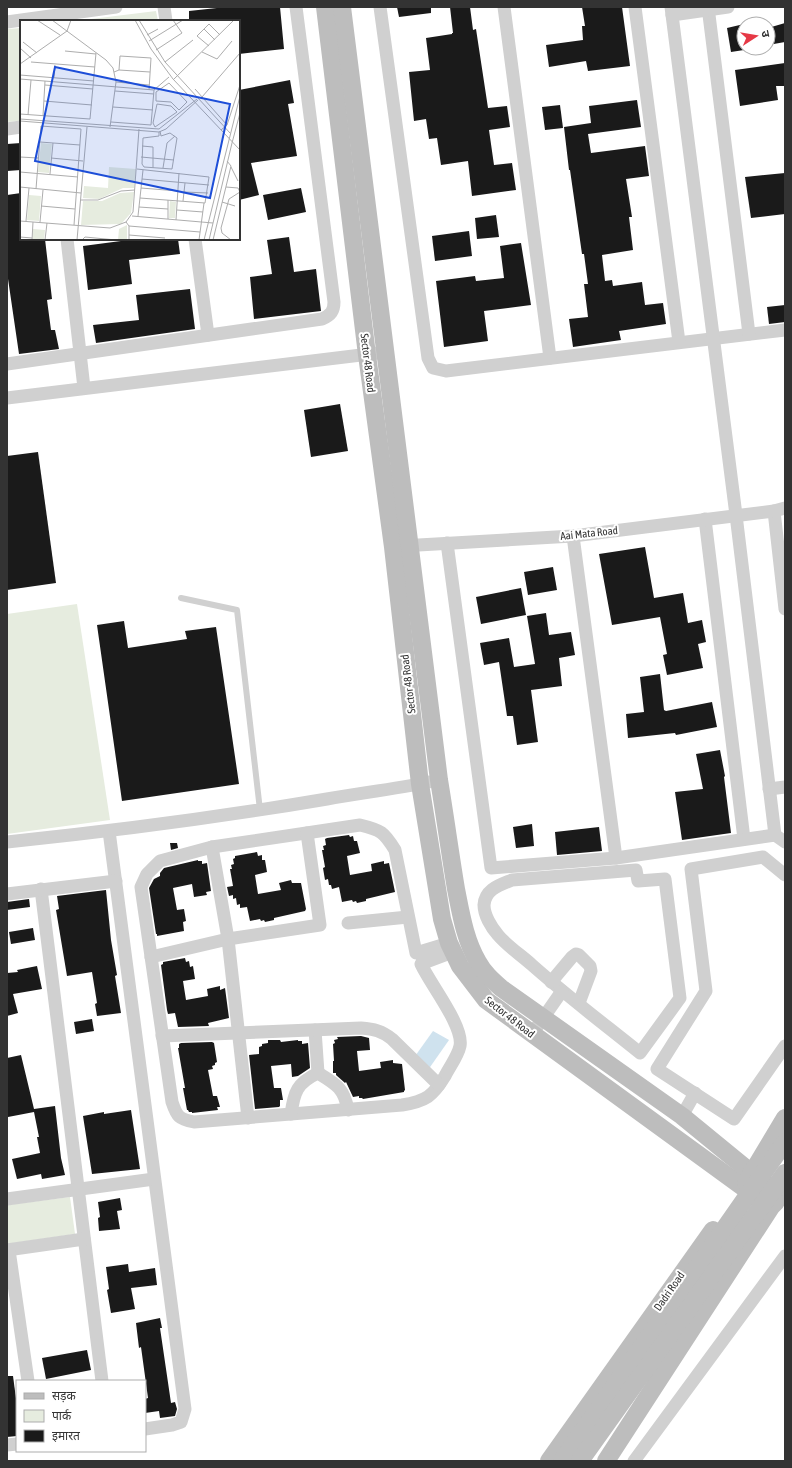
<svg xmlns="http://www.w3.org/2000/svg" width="792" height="1468" font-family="'Asap Condensed','Noto Sans Devanagari',sans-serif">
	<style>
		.green { fill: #e6ecdf }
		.water { fill: #cfe2ee }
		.building { fill: #1a1a1a }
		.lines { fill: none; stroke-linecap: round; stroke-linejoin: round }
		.lane { stroke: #d0d0d0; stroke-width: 6 }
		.street { stroke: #d0d0d0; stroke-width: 13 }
		.secondary { stroke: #bdbdbd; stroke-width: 18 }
		.secondary-bridge { stroke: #bdbdbd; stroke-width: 18 }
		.labels { text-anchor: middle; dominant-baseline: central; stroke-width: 4; stroke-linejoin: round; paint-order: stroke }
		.street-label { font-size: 11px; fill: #333; stroke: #fff }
		.inset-road { fill: none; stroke: #adadad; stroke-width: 1 }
		.view { fill: #1d4ed8; fill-opacity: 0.15; stroke: #1d4ed8; stroke-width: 2 }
		.inset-edge { fill: none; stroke: #333; stroke-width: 2 }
	</style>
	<rect width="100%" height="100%" fill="#fff"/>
	<!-- green -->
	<g class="green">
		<path d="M156,11L158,21H74H75Z"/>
		<path d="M21,28V121L7,122V29Z"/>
		<path d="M77,604L110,820L7,834V614Z"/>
		<path d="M70,1197L75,1234L7,1244V1205Z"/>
	</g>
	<!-- water -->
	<path class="water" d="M433,1031L449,1040L428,1070L413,1059Z"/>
	<!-- building -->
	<g class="building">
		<path d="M226,7H280L284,49L239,54V21H189V11Z"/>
		<path d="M397,7H431V13L399,17Z"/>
		<path d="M450,7H470L473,30L476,29L488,108L507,106L510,127L489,130L494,165L512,163L516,190L472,196L468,161L441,165L437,138L429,139L426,119L414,121L409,72L430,70L426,38L452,34V33H453Z"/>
		<path d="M582,7H622L630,66L588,71L586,61L549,67L546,45L583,40L582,26H585Z"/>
		<path d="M785,23V42L768,45V28Z"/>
		<path d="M744,24V50L731,52L727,28Z"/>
		<path d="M785,63V86H776L778,100L740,106L735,70Z"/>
		<path d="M290,80L294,103L288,104L297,156L251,163L259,195L239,200V90Z"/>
		<path d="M637,100L641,127L588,134L591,153L645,146L649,176L626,179L632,217H629L633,250L602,255L605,281L612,280L613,286L642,282L645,305L663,303L666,324L619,331L621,340L573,347L569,319L588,317L584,284H588L584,254H582L570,170H569L564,127L591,123L589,106Z"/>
		<path d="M560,105L563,128L545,130L542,107Z"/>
		<path d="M21,143V170L7,171V144Z"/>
		<path d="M785,173V214L751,218L745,177Z"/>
		<path d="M301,188L306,212L268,220L263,195Z"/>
		<path d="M21,193V239H45L52,299L47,300L51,330H55L59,349L19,354L7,272V195Z"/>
		<path d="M496,215L499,237L477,239L475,218Z"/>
		<path d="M469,231L472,256L435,261L432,236Z"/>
		<path d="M289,237L294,272L316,269L321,311L254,319L250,277L272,274L267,240Z"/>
		<path d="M136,239H178L180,254L129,260L132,284L88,290L83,246Z"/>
		<path d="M521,243L531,305L484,311L488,341L444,347L436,281L475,276L476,281L504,278L500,246Z"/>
		<path d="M190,289L195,329L96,343L93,325L139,320L136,295Z"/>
		<path d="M785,305V322L769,324L767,307Z"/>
		<path d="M340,404L348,451L311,457L304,410Z"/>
		<path d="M38,452L56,583L7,590V456Z"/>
		<path d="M645,547L654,598L683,593L688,623L702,620L706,642L698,644L703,668L667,675L663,655L667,654L660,617L612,625L599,554Z"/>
		<path d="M553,567L557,590L528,595L524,572Z"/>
		<path d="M521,588L526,615L481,624L476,597Z"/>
		<path d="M546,613L549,635L571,632L575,655L559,658L562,686L531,690L538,742L517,745L513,716H507L499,662L484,665L480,643L509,638L514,667L535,664L527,616Z"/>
		<path d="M124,621L128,648L187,639L185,631L216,627L239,784L122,801L97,625Z"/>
		<path d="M660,674L664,710L666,711L712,702L717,727L676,735L675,733L628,738L626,714L644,712L640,677Z"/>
		<path d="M720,750L725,776L724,777L731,833L682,840L675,792L703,789L696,754Z"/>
		<path d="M532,824L534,846L516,848L513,827Z"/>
		<path d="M599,827L602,851L557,855L555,832Z"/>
		<path d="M349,835L350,837L353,836L354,841H357L360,853L347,856L350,875L372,871L371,864L384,861V864L389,863L395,892L366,899V901L357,903L356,901L353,902L352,900L342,902L339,887L332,889L331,885H329L328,879L325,880L323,868L325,867L322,850H324L323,846L326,845L325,839L327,838Z"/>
		<path d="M170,843H177L178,848L171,850Z"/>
		<path d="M257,852L258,856L262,855V860H265L267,872L255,875L258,894L281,890L279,883L291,880L292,883H301L306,909L305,911L274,918V920L265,922L264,920L261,921L260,919L250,921L247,907L240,908V904L237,905L236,898L233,899V895L229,896L227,887L233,886L230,869H232L231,865L234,864L233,859L235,858V856Z"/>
		<path d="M198,860V861H202V864L207,863L211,891L206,892L207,895L194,897L192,884L173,888L177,910L184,909L186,921L183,922L184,931L157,936V934H156L149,888L154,879L160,876V873L164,868Z"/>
		<path d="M106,890L111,940L117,975L115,976L121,1013L97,1016L95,1004L97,1003L92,972L67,976L56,910L59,909L57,896Z"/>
		<path d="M29,899L30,907L7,910V902Z"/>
		<path d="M33,928L35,940L11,944L9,932Z"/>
		<path d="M185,958L186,962L189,961L190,967L193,966L195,979L183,981L186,1000L208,996L207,989L220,986V990L225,988L229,1018L208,1023L209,1026L178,1027L175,1013L168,1014L167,1010L161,965L163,964V962Z"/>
		<path d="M37,966L42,989L13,994L18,1013L7,1016V973L18,972L17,970Z"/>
		<path d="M92,1019L94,1031L76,1034L74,1022Z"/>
		<path d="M361,1036L369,1038L370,1050L357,1051L359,1071L381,1068L380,1062L393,1060V1063L402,1064L405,1090L404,1091V1092L363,1099L362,1098H359V1096L353,1097L346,1082L345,1083L336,1075V1073H333V1061H334L333,1044L335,1043L334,1040L338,1039L337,1037Z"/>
		<path d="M268,1040H280L281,1042L298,1040V1041H302V1044L308,1043L310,1068L298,1076L292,1077L291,1064L271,1066L274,1088H281L283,1100H280V1106L279,1107L255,1109L249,1055L259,1054V1047L262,1046V1044L268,1043Z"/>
		<path d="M212,1042L214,1043L217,1062L215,1063V1065L212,1066L213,1069L208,1070L213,1096H217L220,1107H217L218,1110L192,1113V1112H189L188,1110H187L183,1088H185L178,1048H179V1044L181,1043Z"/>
		<path d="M21,1055L34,1109L55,1106L61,1158L65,1175L42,1179L41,1174L17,1179L12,1159L40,1153L37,1137H39L34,1112L8,1117L7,1110V1058Z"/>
		<path d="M131,1110L140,1169L92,1174L83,1116L104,1112V1114Z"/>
		<path d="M120,1198L122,1210L117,1211L120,1229L99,1231L98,1218L100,1217L98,1202Z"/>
		<path d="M128,1264L129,1272L155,1268L157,1285L131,1288L135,1309L111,1313L107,1290L109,1289L106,1267Z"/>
		<path d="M160,1318L162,1328H160L171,1403L175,1402L177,1409L175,1416L160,1418L159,1411L145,1413V1399L148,1398L141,1347L139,1348L136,1323Z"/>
		<path d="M87,1350L91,1370L46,1379L42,1358Z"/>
		<path d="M7,1376H13L17,1406V1436L7,1437Z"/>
	</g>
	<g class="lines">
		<!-- lane -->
		<path class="lane" d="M181,598L237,610L260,810"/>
		<!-- street -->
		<g class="street">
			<path d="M164,7L166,21"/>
			<path d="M380,7L428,358L433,368L446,371L785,330"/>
			<path d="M504,7L550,358"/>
			<path d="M635,7L679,342"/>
			<path d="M671,7L736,515L775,835L785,842"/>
			<path d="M708,7L749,334"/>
			<path d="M672,15L728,7"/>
			<path d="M7,22L116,7"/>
			<path d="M7,129L21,127"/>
			<path d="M67,239L84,388"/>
			<path d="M195,239L208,335"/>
			<path d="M7,364L322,319C331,315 334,311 334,302L296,7"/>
			<path d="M7,398L386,352"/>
			<path d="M774,511L785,609"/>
			<path d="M705,519L744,839"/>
			<path d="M573,536L616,858"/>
			<path d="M447,543L491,868L616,858L775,835"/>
			<path d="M401,546L573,536L774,511L785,508"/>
			<path d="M769,789L785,787"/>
			<path d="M109,831L185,1409L181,1422L172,1425L145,1429"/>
			<path d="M7,842C114,831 221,817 327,799C361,793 395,789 429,782"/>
			<path d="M212,847L228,939L248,1118"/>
			<path d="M636,870L638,881L665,879L680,998L640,1053C604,1024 567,996 532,965C521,955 507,946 498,935C491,927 484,915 484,905C485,889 500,885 512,880Z"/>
			<path d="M785,875L763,857L691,869L706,991L657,1069L734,1119L785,1046"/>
			<path d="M41,889L102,1381"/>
			<path d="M7,894L116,881"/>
			<path d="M348,923L408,917"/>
			<path d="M449,943L416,953L395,850C384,832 381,830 360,825L212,847L160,861L147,874L141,887L172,1102C177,1117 179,1119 194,1122L402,1105C426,1101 433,1096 445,1076C450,1066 458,1056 460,1046C464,1026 430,984 421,964L453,952"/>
			<path d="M151,957L228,939L320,925L307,833"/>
			<path d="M551,982L572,957L576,954L579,955L590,966L591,971L579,1003"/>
			<path d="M315,1030L318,1073"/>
			<path d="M532,1034L562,991"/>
			<path d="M162,1036L361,1028C374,1029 382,1031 392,1039L439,1085"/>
			<path d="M291,1114C294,1092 297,1083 318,1073C336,1084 344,1088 348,1110"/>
			<path d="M682,1116L695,1093"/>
			<path d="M7,1199L154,1179"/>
			<path d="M7,1250L84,1239"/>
			<path d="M9,1250L28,1381"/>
			<path d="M7,1445L17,1444"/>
			<path d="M634,1461L785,1256"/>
		</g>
		<!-- secondary -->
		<g class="secondary">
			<path d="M325,7L367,355L393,547L420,784L442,919L449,943L460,966L486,1000L762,1201"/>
			<path d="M342,7L439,780C445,816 450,853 456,889C461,914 465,940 478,962C484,973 492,980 501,988L682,1116L781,1197"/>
			<path d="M746,1183L785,1118"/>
			<path d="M549,1461L713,1230"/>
			<path d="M606,1461L771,1207L776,1202"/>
		</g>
		<!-- secondary-bridge -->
		<g class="secondary-bridge">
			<path d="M562,1461L785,1142"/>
			<path d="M580,1461L785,1173"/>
		</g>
	</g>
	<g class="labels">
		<!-- street labels -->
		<g class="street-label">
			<text transform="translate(368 363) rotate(83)">Sector 48 Road</text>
			<text transform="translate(589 533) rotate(-6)">Aai Mata Road</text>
			<text transform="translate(408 684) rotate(-97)">Sector 48 Road</text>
			<text transform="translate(510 1017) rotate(38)">Sector 48 Road</text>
			<text transform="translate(669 1291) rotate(-55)">Dadri Road</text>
		</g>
	</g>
	<!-- overview -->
	<g transform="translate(20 20)">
		<rect width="220" height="220" fill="#fff"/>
		<path d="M21,123L32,124L29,153L18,152ZM89,147L116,149L114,168H103L79,179L63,178L64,166L88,168ZM114,172L111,193L101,204L61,205L63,181H82L100,173ZM9,175L21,176L19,201L7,200ZM150,181L156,182L155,198H149ZM107,205V220H98L99,209ZM13,209L25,210L24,220H12Z" fill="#e6ecdf"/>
		<path class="inset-road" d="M17,0L40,15M32,0L86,40L93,48L96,62L90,107M115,0L131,29L153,59L220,130M119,0L145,42L210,113M184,9L195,20M127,15L138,9M129,21L163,0M3,22L17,33M189,26L177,16L189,4L200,15M0,28L11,38M136,30L162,13L153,0M45,31L76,34M182,32L197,39L212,21M11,42L75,47M145,42L173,20M0,44L47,11L51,0M99,50L100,36L131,38L129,70M94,52L99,50L130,52M0,55L74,61M34,58L35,45M0,59L134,70L149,57M153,60L214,0M96,62L129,65M149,63L167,82L159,90L151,82L136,81V72ZM25,65L73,69M175,69L207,105M95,71L134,74M182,77L220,33M24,81L72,85M137,84L151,86L157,92L135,107L133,103ZM93,87L133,90M0,94L70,99L76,33M8,95L11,60M23,96L25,61M0,99L139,109L177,79M0,101L139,112L146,109L178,80M91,102L131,105L134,70M201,110L207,105L220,65M139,112V116L123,118L122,144L124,147L152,149L157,118L150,113L141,116L140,111M209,120L220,76M20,122L60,125M212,123L220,93M122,126L133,127V148M0,137L18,138M121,137L154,140M31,138L63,141M211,147L218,161M143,148L147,123L155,116M117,149L189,157L185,183L120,178M0,152L58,157M30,154L33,123M122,159L189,165M0,167L61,173M206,167L218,168L220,172M121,168L158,171M16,169L21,106L61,109L54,205M164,172L188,173M61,180H78L101,171L115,170M163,181L165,163M202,182L215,186M21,186L55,189M119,187L148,189M157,190L183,192M112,196L193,203M118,196L123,150M148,199V180M156,200L159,153M0,201L90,208L106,202L113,192L119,109M6,201L9,168M20,202L23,170M106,202L109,206V220M109,206L180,212M109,215L145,218M0,217L12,218M12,220L13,202M25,220L27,203M57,220L67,107M62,220L65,217L96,220M179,220L184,183M184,220L209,120M189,220L212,123M193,220L211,146L207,141M211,220L202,213L201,208L209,179L220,172"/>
		<path class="view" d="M35,47L210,84L190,178L15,141Z"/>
		<rect width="220" height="220" class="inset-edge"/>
	</g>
	<!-- border -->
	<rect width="792" height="1468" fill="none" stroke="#333333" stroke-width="16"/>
	<!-- legend -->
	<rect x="16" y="1380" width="130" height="72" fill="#ffffff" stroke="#adadad"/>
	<rect x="24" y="1393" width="20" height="6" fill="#bdbdbd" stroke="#adadad"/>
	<text x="52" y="1400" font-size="12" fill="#333333">सड़क</text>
	<rect x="24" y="1410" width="20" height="12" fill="#e6ecdf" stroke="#adadad"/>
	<text x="52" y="1420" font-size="12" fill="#333333">पार्क</text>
	<rect x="24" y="1430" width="20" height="12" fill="#1a1a1a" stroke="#adadad"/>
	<text x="52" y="1440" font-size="12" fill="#333333">इमारत</text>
	<!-- north arrow -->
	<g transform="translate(756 36) rotate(78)"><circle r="19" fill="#ffffff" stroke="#adadad"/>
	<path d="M0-3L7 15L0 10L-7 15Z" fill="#e63946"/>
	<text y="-6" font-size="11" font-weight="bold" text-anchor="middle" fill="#333333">उ</text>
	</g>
</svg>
